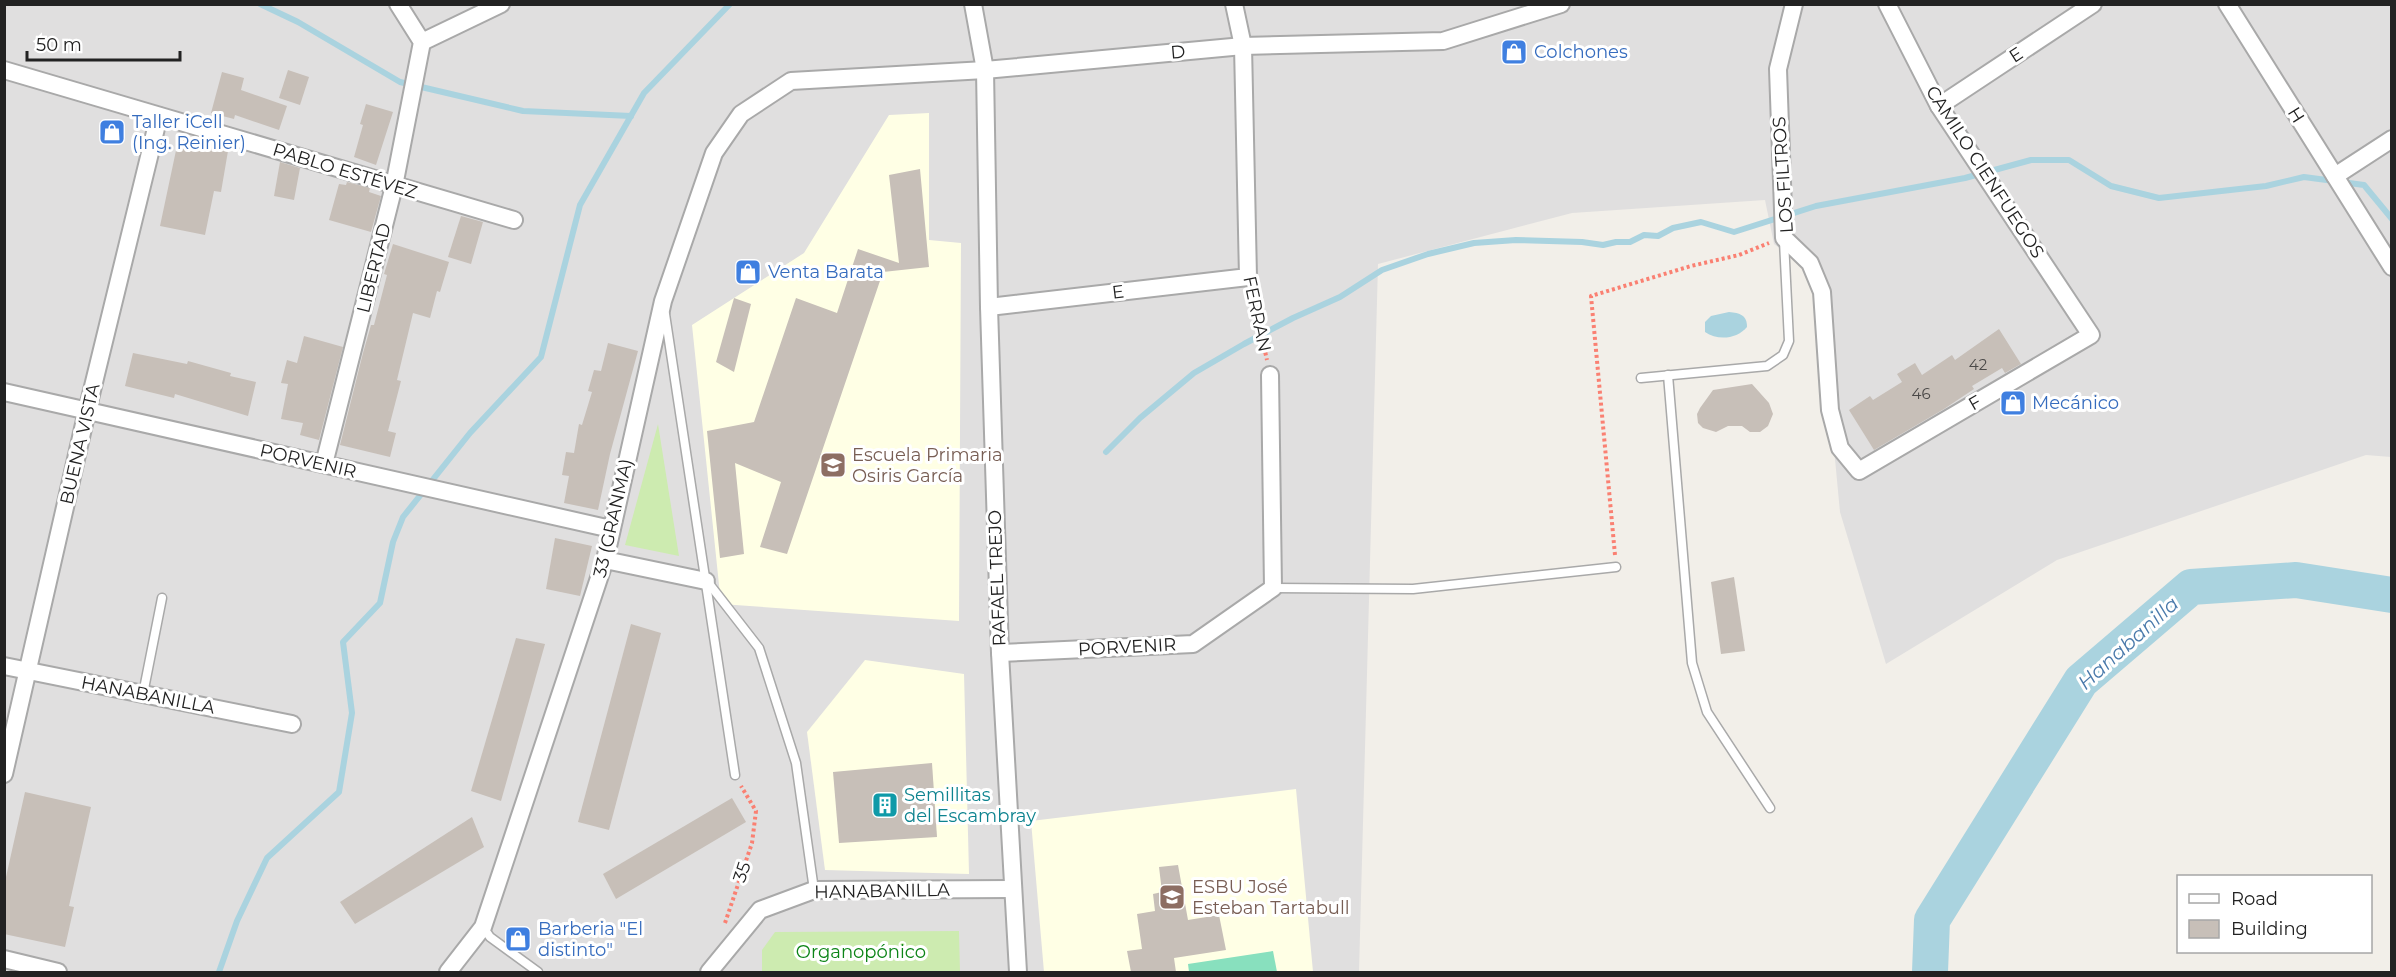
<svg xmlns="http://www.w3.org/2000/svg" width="2396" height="977" font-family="Montserrat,sans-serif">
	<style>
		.residential { fill: #e0dfdf }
		.education { fill: #ffffe5 }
		.grass { fill: #cdebb0 }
		.pitch { fill: #88e0be }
		.water { fill: #aad3df }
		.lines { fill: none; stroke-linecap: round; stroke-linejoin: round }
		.stream { stroke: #aad3df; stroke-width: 6 }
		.river { stroke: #aad3df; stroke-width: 36 }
		.building { fill: #c7bfb8 }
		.service-casing { stroke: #a9a9a9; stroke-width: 11 }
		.minor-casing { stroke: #a9a9a9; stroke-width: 20 }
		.path { stroke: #fa8072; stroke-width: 4; stroke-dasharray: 3 3; stroke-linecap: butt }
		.service { stroke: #fff; stroke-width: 8 }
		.minor { stroke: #fff; stroke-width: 16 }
		.labels { text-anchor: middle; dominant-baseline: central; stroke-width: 6; stroke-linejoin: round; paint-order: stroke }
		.number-label { font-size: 15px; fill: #4b4948 }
		.street-label { font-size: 18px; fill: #222; stroke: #fff }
		.shop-label { font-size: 18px; fill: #366cbe; stroke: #fff; text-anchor: start }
		.education-label { font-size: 18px; fill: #785e54; stroke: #fff; text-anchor: start }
		.culture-label { font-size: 18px; fill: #0d838f; stroke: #fff; text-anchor: start }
		.park-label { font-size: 18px; fill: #0c8416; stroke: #fff }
		.water-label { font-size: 20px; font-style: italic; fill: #4a7aab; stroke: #fff }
	</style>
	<rect width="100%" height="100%" fill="#f2efe9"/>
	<!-- residential -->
	<path class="residential" d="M5,5H2391V457L2366,455L2057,560L1886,664L1840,512L1818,279L1774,244L1765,200L1572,213L1378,264L1359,972H5Z"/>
	<!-- education -->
	<g class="education">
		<path d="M929,113V240L961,243L959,621L721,604L692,325L804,253L889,115Z"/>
		<path d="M865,660L964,674L969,874L825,870L807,732Z"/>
		<path d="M1296,789L1313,972H1044L1031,821Z"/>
	</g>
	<!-- grass -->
	<g class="grass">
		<path d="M658,424L679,556L625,545Z"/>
		<path d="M959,931L960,972H762V950L775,932Z"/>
	</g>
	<!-- pitch -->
	<path class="pitch" d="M1273,951L1277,972H1189L1188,964Z"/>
	<!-- water -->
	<path class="water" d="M1729,312C1740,313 1747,315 1747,327C1737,339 1718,341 1705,332V322L1711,316Z"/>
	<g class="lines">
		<!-- stream -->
		<g class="stream">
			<path d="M260,4L298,22L400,82L523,111L631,116"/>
			<path d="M1106,452L1140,418L1194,373L1244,344L1293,318L1340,297L1382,270L1428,254L1474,243L1516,240L1582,242L1603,245L1616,242H1630L1644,235L1658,236L1673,228L1701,222L1734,232L1816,206L1965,178L2031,160H2069L2111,186L2159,198L2266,186L2304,177L2364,185L2392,219"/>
			<path d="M219,972L237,921L267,858L339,792L352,713L343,642L380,603L393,542L403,517L470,433L541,357L580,205L644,93L730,4"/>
		</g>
		<!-- river -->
		<path class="river" d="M1930,972L1932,920L2081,681L2191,587L2296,580L2392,595"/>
	</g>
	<!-- building -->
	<g class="building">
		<path d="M288,70L309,77L300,105L279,98Z"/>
		<path d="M222,72L244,78L241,90L287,106L279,130L235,115L234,119L211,113Z"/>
		<path d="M366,104L393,112L376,165L354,157L363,125L360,124Z"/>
		<path d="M178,141L228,151L221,192L214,191L205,235L160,226Z"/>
		<path d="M280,162L300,168L294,200L274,196Z"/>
		<path d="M920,169L929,267L883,272L787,554L760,547L781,482L735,463L744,554L720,558L707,431L754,422L796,298L837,313L858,249L899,263L889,175Z"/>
		<path d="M347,182L370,188L369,192L381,196L371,232L329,220L339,184L346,185Z"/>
		<path d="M461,216L483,222L471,264L448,257Z"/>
		<path d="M393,244L449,262L440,292L437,291L430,318L413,313L397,380L401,381L388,431L396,433L390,457L340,445L363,353L371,325H374L387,275L384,274Z"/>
		<path d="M734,298L751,304L734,372L716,362Z"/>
		<path d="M1999,329L2021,364L2005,373L2002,368L1972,386L1974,389L1944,409L1874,450L1849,410L1870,396L1873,400L1902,382L1897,374L1915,363L1922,375L1952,355L1955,360Z"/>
		<path d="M304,336L343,347L319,440L300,435L303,423L281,419L288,384L281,383L287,360L297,363Z"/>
		<path d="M608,343L638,351L610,454L598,510L564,503L569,476L562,475L566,452L574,453L579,424L582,425L592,392L588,391L594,370L601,371Z"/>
		<path d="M133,353L187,364L188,361L231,373L230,376L256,382L248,416L175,394L174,398L125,386Z"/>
		<path d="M1752,384L1769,403L1773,414L1768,426L1760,432H1750L1742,426H1728L1716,432L1703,428L1698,423L1697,414L1700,408L1713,390Z"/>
		<path d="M555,538L592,546L580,596L546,589Z"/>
		<path d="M1734,577L1745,651L1721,654L1711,582Z"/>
		<path d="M631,624L661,633L609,830L578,822Z"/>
		<path d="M516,638L545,644L501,801L471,791Z"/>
		<path d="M932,763L937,837L839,843L833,772Z"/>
		<path d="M25,792L91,807L69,906L74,907L65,947L4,934V886Z"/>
		<path d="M732,798L746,822L616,899L603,874Z"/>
		<path d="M472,817L484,847L355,924L340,902Z"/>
		<path d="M1178,865L1188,920L1219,915L1226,950L1174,958L1176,972H1131L1127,951L1142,949L1137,914L1155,911L1153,894L1162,892L1159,867Z"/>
	</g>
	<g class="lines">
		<defs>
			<g id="service">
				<path d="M665,314L735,775"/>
				<path d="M1668,375L1692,663L1707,712L1770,808"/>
				<path d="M1641,378L1767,366L1783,355L1789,341L1784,241"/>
				<path d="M707,581L759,648L796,763L814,890"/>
				<path d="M1273,588L1413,589L1616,567"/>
				<path d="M143,694L162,598"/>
				<path d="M483,927L490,937L538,972"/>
			</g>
			<g id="minor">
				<path d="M973,4L985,70L989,307L1000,653L1018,972"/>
				<path d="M1794,4L1778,69L1784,238L1810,263L1822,292L1830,410L1840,448L1859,471L2091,335L1939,106L1887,4"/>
				<path d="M2227,4L2392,267"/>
				<path d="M422,42L501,4"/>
				<path d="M4,70L514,220"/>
				<path d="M1939,106L2093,4"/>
				<path d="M2335,176L2392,139"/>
				<path d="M989,307L1248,277L1243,46L1234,4"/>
				<path d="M4,392L611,529"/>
				<path d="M324,464L394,186L422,42L398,4"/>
				<path d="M605,560L706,581"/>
				<path d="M1000,653L1193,644L1273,588L1270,375"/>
				<path d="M4,666L292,724"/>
				<path d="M4,774L87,411L159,116"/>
				<path d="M4,959L58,972"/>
				<path d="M448,972L483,927L605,560L663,301L714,153L741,114L791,81L985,70L1243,46L1443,41L1561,4"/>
				<path d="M709,972L760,910L814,890L1012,889"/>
			</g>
		</defs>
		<!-- service casing -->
		<use href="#service" class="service-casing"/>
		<!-- minor casing -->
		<use href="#minor" class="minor-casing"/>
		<!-- path -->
		<g class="path">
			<path d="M1252,294L1267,360"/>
			<path d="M1615,555L1591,296L1691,266L1739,255L1769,243"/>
			<path d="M725,923L752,843L756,811L741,786"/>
		</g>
		<!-- service -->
		<use href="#service" class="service"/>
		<!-- minor -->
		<use href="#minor" class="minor"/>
	</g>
	<!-- icons -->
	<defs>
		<symbol id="shop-square" viewBox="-11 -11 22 22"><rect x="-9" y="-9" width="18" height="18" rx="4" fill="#3f7fe0" stroke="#fff"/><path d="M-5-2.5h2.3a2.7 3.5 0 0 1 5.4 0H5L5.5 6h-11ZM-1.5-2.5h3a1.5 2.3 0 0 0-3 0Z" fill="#fff"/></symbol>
		<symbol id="school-square" viewBox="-11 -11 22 22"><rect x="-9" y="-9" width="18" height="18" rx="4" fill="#8d6e63" stroke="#fff"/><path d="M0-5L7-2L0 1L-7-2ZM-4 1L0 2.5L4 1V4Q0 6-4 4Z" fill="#fff"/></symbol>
		<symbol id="building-square" viewBox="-11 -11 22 22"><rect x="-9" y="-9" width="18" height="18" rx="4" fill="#0f9aa8" stroke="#fff"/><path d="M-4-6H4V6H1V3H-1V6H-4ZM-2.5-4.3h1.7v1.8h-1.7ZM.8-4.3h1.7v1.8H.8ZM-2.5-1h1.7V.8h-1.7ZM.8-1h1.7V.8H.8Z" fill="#fff"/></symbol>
	</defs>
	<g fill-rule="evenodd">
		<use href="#shop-square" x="1499" y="37" width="30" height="30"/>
		<use href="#shop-square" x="97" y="117" width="30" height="30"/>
		<use href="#shop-square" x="733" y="257" width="30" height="30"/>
		<use href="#shop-square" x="1998" y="388" width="30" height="30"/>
		<use href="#school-square" x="818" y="450" width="30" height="30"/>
		<use href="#building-square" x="870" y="790" width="30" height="30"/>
		<use href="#school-square" x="1157" y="882" width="30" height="30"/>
		<use href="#shop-square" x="503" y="924" width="30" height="30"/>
	</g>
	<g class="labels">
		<!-- number labels -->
		<g class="number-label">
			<text x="1978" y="364">42</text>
			<text x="1921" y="393">46</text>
		</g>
		<!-- street labels -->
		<g class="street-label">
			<text transform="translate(1178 52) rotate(-5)">D</text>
			<text transform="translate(2016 55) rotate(-33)">E</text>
			<text transform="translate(2296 115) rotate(58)">H</text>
			<text transform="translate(345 171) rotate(17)">PABLO ESTÉVEZ</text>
			<text transform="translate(1985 172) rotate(57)">CAMILO CIENFUEGOS</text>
			<text transform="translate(1783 175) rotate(-94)">LOS FILTROS</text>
			<text transform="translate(374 268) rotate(-76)">LIBERTAD</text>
			<text transform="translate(1118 292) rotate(-7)">E</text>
			<text transform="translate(1257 314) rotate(78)">FERRAN</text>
			<text transform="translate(1975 403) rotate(-30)">F</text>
			<text transform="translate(80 444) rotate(-77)">BUENA VISTA</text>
			<text transform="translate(308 461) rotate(13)">PORVENIR</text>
			<text transform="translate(613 518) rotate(-77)">33 (GRANMA)</text>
			<text transform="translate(997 578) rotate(-92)">RAFAEL TREJO</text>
			<text transform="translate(1127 647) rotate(-3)">PORVENIR</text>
			<text transform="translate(148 695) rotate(11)">HANABANILLA</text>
			<text transform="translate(742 872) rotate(-72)">35</text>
			<text transform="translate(882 891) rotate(-1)">HANABANILLA</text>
		</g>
		<!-- shop labels -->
		<g class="shop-label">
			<text x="1534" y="52">Colchones</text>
			<text x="132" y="122">Taller iCell<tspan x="132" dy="21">(Ing. Reinier)</tspan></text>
			<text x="768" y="272">Venta Barata</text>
			<text x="2032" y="403">Mecánico</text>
			<text x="538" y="929">Barberia "El<tspan x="538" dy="21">distinto"</tspan></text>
		</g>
		<!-- education labels -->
		<g class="education-label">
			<text x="852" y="455">Escuela Primaria<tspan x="852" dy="21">Osiris García</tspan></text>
			<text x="1192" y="887">ESBU José<tspan x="1192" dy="21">Esteban Tartabull</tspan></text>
		</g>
		<!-- culture labels -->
		<g class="culture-label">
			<text x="904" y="795">Semillitas<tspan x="904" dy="21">del Escambray</tspan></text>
		</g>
		<!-- park labels -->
		<g class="park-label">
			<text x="861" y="952">Organopónico</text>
		</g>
		<!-- water labels -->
		<g class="water-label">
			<text transform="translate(2128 643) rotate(-42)">Hanabanilla</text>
		</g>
	</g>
	<!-- border -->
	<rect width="2396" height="977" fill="none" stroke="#222222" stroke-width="12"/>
	<!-- legend -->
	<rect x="2177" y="875" width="195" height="78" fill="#ffffff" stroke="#a7a7a7" stroke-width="1.5"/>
	<rect x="2189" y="894" width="30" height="9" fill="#ffffff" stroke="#a7a7a7" stroke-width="1.5"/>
	<text x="2231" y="905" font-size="18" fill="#222222">Road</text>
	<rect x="2189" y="920" width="30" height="18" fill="#c7bfb8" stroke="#a7a7a7" stroke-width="1.5"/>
	<text x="2231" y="935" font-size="18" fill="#222222">Building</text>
	<!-- scale -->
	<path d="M27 51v9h153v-9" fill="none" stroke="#222222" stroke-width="3"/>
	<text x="36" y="51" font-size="18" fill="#222222" stroke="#ffffff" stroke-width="4.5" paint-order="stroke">50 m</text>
</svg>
